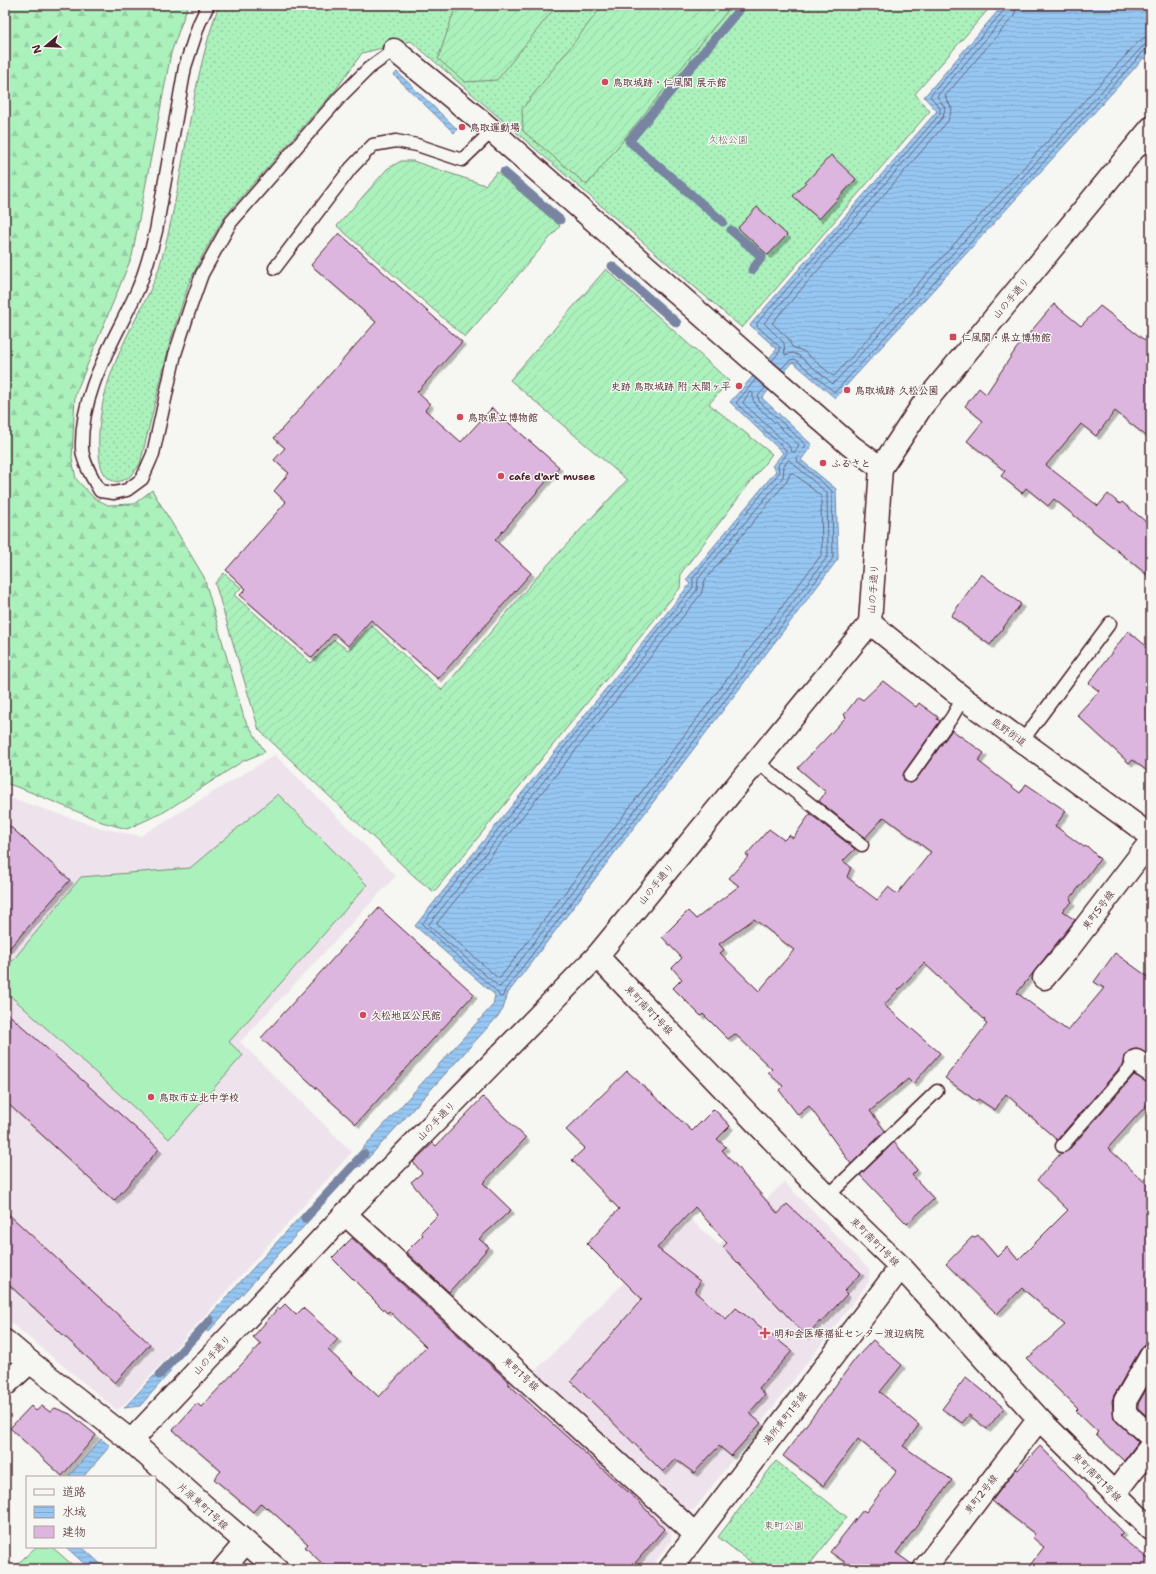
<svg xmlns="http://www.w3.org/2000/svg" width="1156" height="1574" font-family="'Shantell Sans','Klee One',sans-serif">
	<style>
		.built { fill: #eee3ec }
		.grass { fill: url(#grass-dots); stroke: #7a8874 }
		.forest { fill: url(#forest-firs); stroke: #7a8874 }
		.garden { fill: url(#garden-furrows); stroke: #7a8874 }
		.pitch { fill: #abf1bc; stroke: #7a8874 }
		.water { fill: url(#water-rules); stroke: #7884a2 }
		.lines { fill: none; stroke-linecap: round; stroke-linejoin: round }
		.shore { stroke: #68627b; stroke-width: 1 }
		.stream { stroke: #7884a2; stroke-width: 9 }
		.building { fill: #ddb6df; stroke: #4a1f2b; fill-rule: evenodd; filter: url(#shadow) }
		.lane-casing { stroke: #4a1f2b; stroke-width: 15 }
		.street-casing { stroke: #4a1f2b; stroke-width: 25 }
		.secondary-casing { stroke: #4a1f2b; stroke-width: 25 }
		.lane { stroke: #f6f6f2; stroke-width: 12 }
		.street { stroke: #f6f6f2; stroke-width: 22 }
		.secondary { stroke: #f6f6f2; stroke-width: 22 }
		.poi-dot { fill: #d1495b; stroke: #f6f6f2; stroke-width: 1.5 }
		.labels { text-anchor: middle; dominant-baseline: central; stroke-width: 3; stroke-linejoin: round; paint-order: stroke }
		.poi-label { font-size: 10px; font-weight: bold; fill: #4a1f2b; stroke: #f6f6f2; text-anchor: start }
		.park-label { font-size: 10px; fill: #62544f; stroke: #f6f6f2 }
		.street-label { font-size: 10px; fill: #4a1f2b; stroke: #f6f6f2 }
	</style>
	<defs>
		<pattern id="grass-dots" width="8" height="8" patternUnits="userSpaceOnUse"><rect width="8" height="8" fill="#abf1bc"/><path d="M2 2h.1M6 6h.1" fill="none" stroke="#95cea2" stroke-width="1.8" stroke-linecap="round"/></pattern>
		<pattern id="forest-firs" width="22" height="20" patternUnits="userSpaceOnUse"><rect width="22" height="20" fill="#abf1bc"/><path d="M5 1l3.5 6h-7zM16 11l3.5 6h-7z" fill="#95cea2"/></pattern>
		<pattern id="garden-furrows" width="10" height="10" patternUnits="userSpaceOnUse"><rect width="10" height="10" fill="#abf1bc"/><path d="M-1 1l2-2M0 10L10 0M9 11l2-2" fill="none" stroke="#95cea2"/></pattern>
		<pattern id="water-rules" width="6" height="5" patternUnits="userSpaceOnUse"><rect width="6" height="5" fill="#96c7f2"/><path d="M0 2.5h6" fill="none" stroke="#83aad0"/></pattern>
		<filter id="shadow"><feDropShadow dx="3.5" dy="3.5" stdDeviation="0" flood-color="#0004"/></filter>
	</defs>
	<rect width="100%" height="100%" fill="#f6f6f2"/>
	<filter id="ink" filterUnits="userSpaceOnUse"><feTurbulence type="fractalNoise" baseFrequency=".025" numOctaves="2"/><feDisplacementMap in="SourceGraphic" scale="8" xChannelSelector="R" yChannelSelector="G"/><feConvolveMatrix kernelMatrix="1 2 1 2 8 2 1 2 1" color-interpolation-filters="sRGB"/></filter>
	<g filter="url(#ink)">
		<!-- built -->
		<g class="built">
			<path d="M275,755L396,876L240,1042L352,1152L124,1405L117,1410L5,1318V796L101,828L140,836Z"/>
			<path d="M784,1182L869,1269V1282L694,1510L682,1511L672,1527L671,1541L650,1569H423L343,1433L448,1320L536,1401L479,1462L501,1483L557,1422L533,1373L689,1218L719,1245Z"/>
		</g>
		<!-- grass -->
		<g class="grass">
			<path d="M219,5H992L915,94L930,111L742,328L411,41L362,53L337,88L225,216L201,258L189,283L170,342L140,464C123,492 100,485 99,453C97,415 106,382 122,347C133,321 150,296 159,268C185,181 188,90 219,5Z"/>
			<path d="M776,1461L847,1517L806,1569H760L718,1537Z"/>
		</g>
		<!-- forest -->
		<path class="forest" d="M5,5H188L171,53L132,256L75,395L72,458L76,479L94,498L108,505L134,504L152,490L204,577L244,718L265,752L243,761L164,812L127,829L102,822L23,789L5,783Z"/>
		<!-- garden -->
		<g class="garden">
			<path d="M456,5H557L497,80L465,82L438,59Z"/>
			<path d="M603,5H732L587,185L523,131L522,109Z"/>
			<path d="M401,161H413L485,185L497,172L560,226L465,337L337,226L387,169Z"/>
			<path d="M606,269L729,381L709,404L772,454L681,573L680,588L434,892L415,877L259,730L215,583L224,573L241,588L234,595L311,663L334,640L348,650L371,625L442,690L541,572L627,480L510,380Z"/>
		</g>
		<!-- pitch -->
		<g class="pitch">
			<path d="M278,794L367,885L229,1042L243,1055L169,1139L5,991V970L81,877L190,868Z"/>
			<path d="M36,1547H52L77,1569H12Z"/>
		</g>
		<!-- water -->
		<g class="water">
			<path d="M1003,5H1151V50L835,398L793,362L762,398L812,445L801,460L836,489L838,559L508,993L503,1009L499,1015L360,1167L352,1160L493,1005L495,995L415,926L690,584L686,580L776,471L772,466L783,453L730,402L777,349L750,325L937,111L924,97Z"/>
			<path d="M397,72L457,129L454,133L394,75Z"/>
			<path d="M309,1207L315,1214L208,1332L200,1326Z"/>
			<path d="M164,1365L171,1371L140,1406L124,1408Z"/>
			<path d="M101,1439L110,1446L83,1477H68Z"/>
			<path d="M66,1547H82L106,1569H90Z"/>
		</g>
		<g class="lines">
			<!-- shore -->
			<g class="shore">
				<path d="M1011,5L1009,12L937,96L945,108L943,117L764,323L784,343L785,355L793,353L798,355L833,384L1143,46L1151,43"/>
				<path d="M1017,5L1014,16L945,96L952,109L948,121L772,323L788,338L792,347L803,351L833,376L835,375L1138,42L1144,38L1151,37"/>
				<path d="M772,361L780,351V347L757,326V323L940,114V108L930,96L1005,9L1006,5"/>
				<path d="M781,369L790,360L795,359L833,391H836L1146,49L1151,48"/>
				<path d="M756,379L736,403L786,450V455L778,465L779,473L693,578V587L422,924L497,992L500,997L503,996L505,990L833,558L832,491L798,462L797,458L806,445L759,401L758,396L766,387"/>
				<path d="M750,392L753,393V400L756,405L799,445L795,452H792L789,446L743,403Z"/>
				<path d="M789,460L827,493L828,556L501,986L499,987L429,926V924L697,590L698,579L783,477L784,466Z"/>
				<path d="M793,473L821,496L822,554L500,978H498L438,925L437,923L701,594L705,580L787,481L790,474Z"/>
			</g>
			<!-- stream -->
			<g class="stream">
				<path d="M504,172L560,220"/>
				<path d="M723,222L629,141L743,5"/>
				<path d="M731,230L762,257L752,270"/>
				<path d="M612,266L677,323"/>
				<path d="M305,1218L364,1154"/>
				<path d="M159,1375L210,1320"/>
			</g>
		</g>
		<!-- building -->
		<g class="building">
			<path d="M831,155L856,179L819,219L793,196Z"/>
			<path d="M757,207L787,235L768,255L738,228Z"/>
			<path d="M339,233L462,342L417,392L430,404L425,410L461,442L492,408L559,467L495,540L531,573L438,679L371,620L348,646L334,633L312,658L240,595L246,589L226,570L286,502L274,491L289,473L274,460L285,448L274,438L376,322L311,265Z"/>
			<path d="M1054,304L1081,326L1100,306L1151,345V440L1115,411L1096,436L1081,424L1046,465L1098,506L1108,494L1120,504L1122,502L1151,526V578L1054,499L1048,506L1026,488L1022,493L1001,476L1005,471L967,441L983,421L965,406L979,388L986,394L1016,349Z"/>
			<path d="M981,574L1021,604L990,645L951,616Z"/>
			<path d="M1128,631L1151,650V774L1133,760L1129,763L1077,715L1099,691L1089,683Z"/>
			<path d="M883,681L916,707L919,703L938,717L937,719L940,721L904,772L903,776L905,782L910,783L916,780L952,730L984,753L978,761L1020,793L1026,784L1066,811L1055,826L1084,847L1087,846L1100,859L1070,899L1072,902L1062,911L1075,920L1017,993L1068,1031L1104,988L1094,982L1115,953L1151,979V1056L1137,1049L1131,1050L1126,1054L1124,1063L1057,1140L1006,1094L995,1110L978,1099L976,1101L945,1078L987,1024L984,1022L985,1020L924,963L884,1005L940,1053L913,1084L908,1079L870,1111L885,1131L851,1164L809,1106L798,1115L779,1090L783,1086L768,1073L772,1069L735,1034L728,1039L703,1014L701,1016L673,988L682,979L672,968L682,958L662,937L688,911L696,919L739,886L729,878L749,856L746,855L769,829L784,840L789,835L793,838L810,814L855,849L843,861L851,867L847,877L877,900L888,887L897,894L931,852L884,817L865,838L819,801L826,792L798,768L846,717L844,715L858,697L863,700ZM754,919L794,950L759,991L720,953L724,950L719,944Z"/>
			<path d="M5,822L70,880L5,953Z"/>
			<path d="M379,908L474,994L356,1124L261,1038Z"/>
			<path d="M5,1011L159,1149L114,1201L5,1101Z"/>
			<path d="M627,1071L692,1131L714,1109L730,1126L717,1139L726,1147L722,1150L778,1214L787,1204L861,1273L844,1291L847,1294L821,1323L820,1321L806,1336L723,1247L727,1243L695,1207L657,1248L700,1281L695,1292L726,1319L736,1308L792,1351L759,1388L765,1395L749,1413L761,1423L731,1456L719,1446L694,1473L675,1459L663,1472L571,1381L642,1299L587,1244L619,1209L572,1160L585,1148L566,1130Z"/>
			<path d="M1134,1075L1151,1083V1100L1108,1148L1151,1188V1344L1145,1345L1140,1350L1114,1395L1112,1401L1114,1418L1138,1442L1124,1461L1096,1434L1098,1432L1076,1411L1078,1409L1027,1359L1065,1325L1022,1288L997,1314L946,1264L972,1237L974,1238L978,1235L997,1257L1007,1247L1018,1260L1068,1210L1037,1180L1061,1153L1068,1151Z"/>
			<path d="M483,1097L526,1138L483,1183L511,1210L479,1239L489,1247L449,1292L406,1252L423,1235L421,1232L438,1215L411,1182L422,1173L413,1162L433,1143L436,1146Z"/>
			<path d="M894,1142L917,1170L912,1175L934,1199L907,1224L860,1175Z"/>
			<path d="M5,1211L150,1344L115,1383L5,1281Z"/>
			<path d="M352,1238L509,1382L507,1383L637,1500L664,1529L630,1569H328L305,1547L308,1544L267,1507L266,1508L261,1503L253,1512L214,1479L221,1471L173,1430L197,1403L201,1407L261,1344L253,1337L278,1308L280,1309L285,1304L296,1315L303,1308L338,1339L328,1350L379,1397L426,1347L389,1311L387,1313L332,1258Z"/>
			<path d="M873,1340L902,1365L880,1392L919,1425L903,1446L952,1480L896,1553L913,1565L912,1569H855L830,1552L863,1510L866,1512L897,1471L858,1439L823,1486L783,1456L856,1358Z"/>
			<path d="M966,1377L1004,1408L987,1429L969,1415L962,1423L942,1409Z"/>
			<path d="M1151,1381V1420L1138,1408V1404Z"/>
			<path d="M31,1406L36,1411L42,1406L50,1412L55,1408L70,1414L96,1435L62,1476L10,1428Z"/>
			<path d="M1040,1446L1123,1532L1119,1536L1151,1561V1569H1027L1044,1547L1032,1537L1035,1534L992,1501L1016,1469L1018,1470Z"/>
		</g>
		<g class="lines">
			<defs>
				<g id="lane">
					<path d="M208,5L199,24L185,67L156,231C151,251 146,270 138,289C115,340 80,390 82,449C83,463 93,479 100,491L114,493L127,490L142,479L153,454L175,354L190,308L202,274L231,222L341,96L369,68L394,50"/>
					<path d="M275,268L351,168L373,145L396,141L417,145L462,160L492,131"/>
					<path d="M1022,741L1110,623"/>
					<path d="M756,761L862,845"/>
					<path d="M910,776L952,717L963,698"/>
					<path d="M1062,1146L1136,1061"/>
					<path d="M828,1196L937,1091"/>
				</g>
				<g id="street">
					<path d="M394,50L482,122L780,384L851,446L881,468"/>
					<path d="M870,623L963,698L1151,836"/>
					<path d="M1044,978L1066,952L1151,841"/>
					<path d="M1136,1061L1151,1071"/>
					<path d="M345,1214L696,1535"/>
					<path d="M5,1341L30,1362"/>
					<path d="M1151,1356L1125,1401V1413L1151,1437"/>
					<path d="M5,1385L30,1362L131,1441L345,1214L597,956L811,1180L901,1267L1039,1419L1151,1529"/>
					<path d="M131,1441L213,1514L277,1569"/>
					<path d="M1114,1494L1151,1446"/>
					<path d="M223,1569L245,1543"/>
					<path d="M670,1569L901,1267"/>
					<path d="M924,1569L1039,1419"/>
				</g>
				<path id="secondary" d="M597,956L870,623L881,468L922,406L1151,128"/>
			</defs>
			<!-- lane casing -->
			<use href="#lane" class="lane-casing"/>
			<!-- street casing -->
			<use href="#street" class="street-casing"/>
			<!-- secondary casing -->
			<use href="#secondary" class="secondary-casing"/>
			<!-- lane -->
			<use href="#lane" class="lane"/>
			<!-- street -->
			<use href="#street" class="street"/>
			<!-- secondary -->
			<use href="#secondary" class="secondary"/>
		</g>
	</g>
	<!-- markers -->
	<g class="poi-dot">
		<circle cx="605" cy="82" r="4"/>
		<circle cx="462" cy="127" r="4"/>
		<rect x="949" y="333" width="8" height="8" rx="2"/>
		<circle cx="739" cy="386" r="4"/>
		<circle cx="847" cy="390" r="4"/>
		<circle cx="460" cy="417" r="4"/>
		<circle cx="823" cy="463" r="4"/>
		<circle cx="501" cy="476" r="4"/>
		<circle cx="363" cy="1015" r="4"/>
		<circle cx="151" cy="1097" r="4"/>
		<path d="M763 1327h4v4h4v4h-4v4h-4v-4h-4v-4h4z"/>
	</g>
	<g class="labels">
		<!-- poi labels -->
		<g class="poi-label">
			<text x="613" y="82">鳥取城跡・仁風閣 展示館</text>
			<text x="470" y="127">鳥取運動場</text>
			<text x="961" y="337">仁風閣・県立博物館</text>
			<text x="731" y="386" text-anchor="end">史跡 鳥取城跡 附 太閤ヶ平</text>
			<text x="855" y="390">鳥取城跡 久松公園</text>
			<text x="468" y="417">鳥取県立博物館</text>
			<text x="831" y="463">ふるさと</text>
			<text x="509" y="476">cafe d'art musee</text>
			<text x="371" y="1015">久松地区公民館</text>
			<text x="159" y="1097">鳥取市立北中学校</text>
			<text x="774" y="1333">明和会医療福祉センター渡辺病院</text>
		</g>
		<!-- park labels -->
		<g class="park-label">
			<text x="728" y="139">久松公園</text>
			<text x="784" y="1525">東町公園</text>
		</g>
		<!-- street labels -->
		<g class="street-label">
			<text transform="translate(1011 298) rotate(-50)">山の手通り</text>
			<text transform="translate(873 589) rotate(-86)">山の手通り</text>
			<text transform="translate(1009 732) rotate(36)">鹿野街道</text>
			<text transform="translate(656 884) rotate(-51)">山の手通り</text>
			<text transform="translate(1098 910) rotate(-53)">東町5号線</text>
			<text transform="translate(649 1010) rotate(46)">東町南町1号線</text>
			<text transform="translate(436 1121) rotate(-46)">山の手通り</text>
			<text transform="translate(875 1242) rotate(45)">東町南町1号線</text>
			<text transform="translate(212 1355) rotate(-47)">山の手通り</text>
			<text transform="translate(521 1374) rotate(42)">東町1号線</text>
			<text transform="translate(785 1418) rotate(-52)">湯所東町1号線</text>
			<text transform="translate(1097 1477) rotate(45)">東町南町1号線</text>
			<text transform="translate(981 1494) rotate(-52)">東町2号線</text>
			<text transform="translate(203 1506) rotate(42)">片原東町1号線</text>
		</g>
	</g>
	<!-- margin -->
	<rect width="1156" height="1574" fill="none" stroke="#f6f6f2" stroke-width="20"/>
	<rect x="10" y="10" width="1136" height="1554" fill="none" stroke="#4a1f2b" stroke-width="1.5" filter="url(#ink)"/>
	<!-- legend -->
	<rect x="26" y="1476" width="130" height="72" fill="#f6f6f2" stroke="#b1a0a2"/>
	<rect x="34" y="1489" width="20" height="6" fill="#f6f6f2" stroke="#b1a0a2"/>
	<text x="62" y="1496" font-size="12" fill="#4a1f2b">道路</text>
	<rect x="34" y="1506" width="20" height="12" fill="url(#water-rules)" stroke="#b1a0a2"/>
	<text x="62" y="1516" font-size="12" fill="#4a1f2b">水域</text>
	<rect x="34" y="1526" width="20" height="12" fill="#ddb6df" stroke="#b1a0a2"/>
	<text x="62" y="1536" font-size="12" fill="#4a1f2b">建物</text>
	<!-- north arrow -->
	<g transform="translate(46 46) rotate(251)" stroke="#f6f6f2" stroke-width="3" paint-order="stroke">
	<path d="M0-3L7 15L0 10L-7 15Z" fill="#4a1f2b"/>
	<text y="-6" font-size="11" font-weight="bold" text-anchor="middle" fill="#4a1f2b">N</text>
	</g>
</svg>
